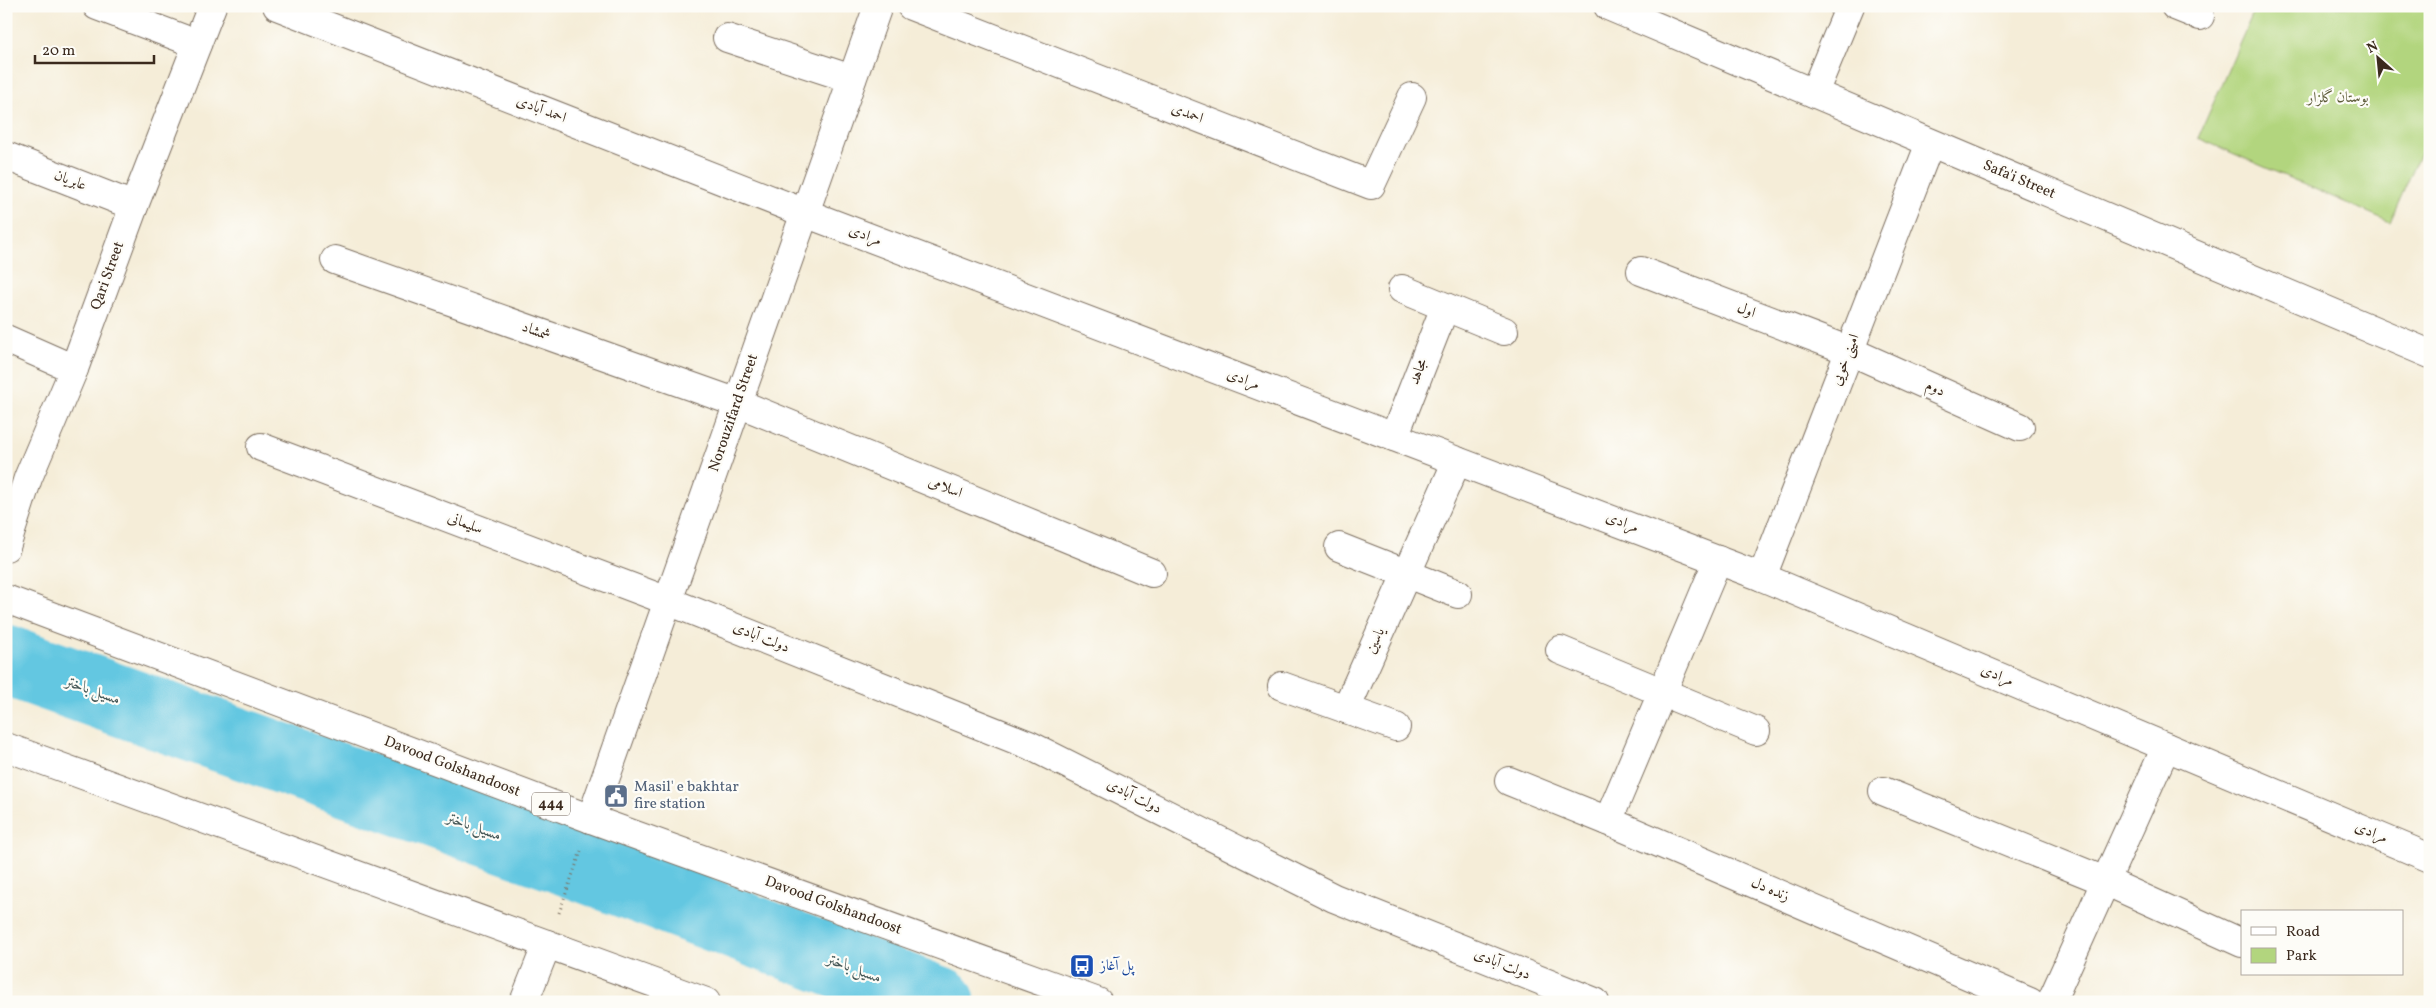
<svg xmlns="http://www.w3.org/2000/svg" width="2436" height="1008" font-family="Vollkorn,Amiri,serif">
	<style>
		.park { fill: #b2d57e; stroke: #76804e }
		.lines { fill: none; stroke-linecap: round; stroke-linejoin: round }
		.river { stroke: #63c7e1; stroke-width: 71 }
		.street-casing { stroke: #7c6e5f; stroke-width: 30 }
		.primary-casing { stroke: #7c6e5f; stroke-width: 30 }
		.path { stroke: #7c6e5f; stroke-width: 3; stroke-dasharray: 1 4; stroke-linecap: butt }
		.street { stroke: #fff; stroke-width: 28 }
		.primary { stroke: #fff; stroke-width: 28 }
		.labels { text-anchor: middle; dominant-baseline: central; stroke-width: 4.5; stroke-linejoin: round; paint-order: stroke }
		.shield { fill: #fdfcf7; stroke: #75695f; stroke-width: 1 }
		.shield-label { font-size: 14px; font-weight: bold; fill: #3b2a1e }
		.park-label { font-size: 15px; fill: #5f5d3b; stroke: #fdfcf7 }
		.street-label { font-size: 15px; fill: #3b2a1e; stroke: #fdfcf7 }
		.service-label { font-size: 15px; fill: #4e5e75; stroke: #fdfcf7; text-anchor: start }
		.transit-label { font-size: 15px; fill: #164399; stroke: #fdfcf7; text-anchor: start }
		.water-label { font-size: 16px; font-style: italic; fill: #475958; stroke: #fdfcf7 }
	</style>
	<rect width="100%" height="100%" fill="#fdfcf7"/>
	<filter id="ink" filterUnits="userSpaceOnUse"><feTurbulence type="fractalNoise" baseFrequency=".02" numOctaves="2"/><feDisplacementMap in="SourceGraphic" scale="10" xChannelSelector="R" yChannelSelector="G"/><feConvolveMatrix kernelMatrix="1 2 1 2 8 2 1 2 1" color-interpolation-filters="sRGB"/></filter>
	<filter id="wash" filterUnits="userSpaceOnUse"><feTurbulence type="fractalNoise" baseFrequency=".0096" numOctaves="4" result="noise"/><feDisplacementMap in="SourceGraphic" scale="20" xChannelSelector="R" yChannelSelector="G"/><feGaussianBlur stdDeviation="1.12" result="paint"/><feColorMatrix in="noise" values="0 0 0 0 0 0 0 0 0 0 0 0 0 0 0 0 0 1.4 0 .05"/><feComposite in="paint" operator="in"/></filter>
	<g filter="url(#wash)">
		<rect width="100%" height="100%" fill="#f5edd8"/>
		<!-- park -->
		<path class="park" d="M2256,6H2430V131L2390,222L2198,138Z"/>
		<g class="lines">
			<!-- river -->
			<path class="river" d="M6,660L553,855L940,1002"/>
		</g>
	</g>
	<g filter="url(#ink)">
		<g class="lines">
			<defs>
				<g id="street">
					<path d="M97,6L197,44"/>
					<path d="M277,6L805,213L1762,577L2430,858"/>
					<path d="M911,6L1371,185L1412,97"/>
					<path d="M1608,6L2430,354"/>
					<path d="M2175,6L2200,16"/>
					<path d="M727,38L852,79"/>
					<path d="M1814,93L1850,6"/>
					<path d="M6,156L134,206"/>
					<path d="M335,260L738,403L1152,573"/>
					<path d="M1641,271L1850,351L2020,427"/>
					<path d="M1402,289L1504,331"/>
					<path d="M6,339L74,369"/>
					<path d="M1394,437L1445,307"/>
					<path d="M261,447L668,601L1029,745L1334,898L1595,1002"/>
					<path d="M6,547L28,478L74,369L134,206L212,6"/>
					<path d="M1339,547L1458,594"/>
					<path d="M1762,577L1930,143"/>
					<path d="M1560,650L1756,731"/>
					<path d="M1282,686L1396,727"/>
					<path d="M1346,709L1457,461"/>
					<path d="M1509,781L1608,821L2030,1002"/>
					<path d="M1883,791L2105,881L2242,943"/>
					<path d="M591,819L878,6"/>
					<path d="M1608,821L1718,560"/>
					<path d="M524,1002L547,944"/>
					<path d="M2051,1002L2166,747"/>
				</g>
				<g id="primary">
					<path d="M6,599L591,819L1098,1002"/>
					<path d="M6,747L706,1002"/>
				</g>
			</defs>
			<!-- street casing -->
			<use href="#street" class="street-casing"/>
			<!-- primary casing -->
			<use href="#primary" class="primary-casing"/>
			<!-- path -->
			<path class="path" d="M559,913L581,851"/>
			<!-- street -->
			<use href="#street" class="street"/>
			<!-- primary -->
			<use href="#primary" class="primary"/>
		</g>
	</g>
	<!-- icons -->
	<defs>
		<symbol id="civic-square" viewBox="-11 -11 22 22"><rect x="-9" y="-9" width="18" height="18" rx="4" fill="#5c6f8a" stroke="#fdfcf7"/><path d="M-.6-6.5H3V-4.5H.6V-3L4-1V1h2V6H-6V1h2V-1L-.6-3ZM-1.2 2.5V6h2.4V2.5Z" fill="#fff"/></symbol>
		<symbol id="bus-square" viewBox="-11 -11 22 22"><rect x="-9" y="-9" width="18" height="18" rx="4" fill="#1a4fb4" stroke="#fdfcf7"/><path d="M-5-6H5V4H4V6H2V4H-2V6H-4V4H-5ZM-3.5-4V0h7V-4ZM-3.5 1.2v1.5H-2V1.2ZM2 1.2v1.5H3.5V1.2Z" fill="#fff"/></symbol>
	</defs>
	<g fill-rule="evenodd">
		<use href="#civic-square" x="602" y="782" width="28" height="28"/>
		<use href="#bus-square" x="1068" y="952" width="28" height="28"/>
	</g>
	<g class="labels">
		<!-- shield labels -->
		<rect class="shield" x="532" y="792.5" width="38" height="23" rx="4"/>
		<g class="shield-label">
			<text x="551" y="804">444</text>
		</g>
		<!-- park labels -->
		<g class="park-label">
			<text x="2338" y="98">بوستان گلزار</text>
		</g>
		<!-- street labels -->
		<g class="street-label">
			<text transform="translate(541 110) rotate(21)">احمد آبادی</text>
			<text transform="translate(1187 114) rotate(21)">احمدی</text>
			<text transform="translate(2019 180) rotate(23)">Safa'i Street</text>
			<text transform="translate(70 181) rotate(21)">عابریان</text>
			<text transform="translate(865 236) rotate(21)">مرادی</text>
			<text transform="translate(108 276) rotate(-70)">Qari Street</text>
			<text transform="translate(1746 311) rotate(21)">اول</text>
			<text transform="translate(536 332) rotate(20)">شمشاد</text>
			<text transform="translate(1846 360) rotate(-69)">امینی خویی</text>
			<text transform="translate(1419 372) rotate(-69)">مجاهد</text>
			<text transform="translate(1243 380) rotate(21)">مرادی</text>
			<text transform="translate(1935 389) rotate(24)">دوم</text>
			<text transform="translate(734 413) rotate(-71)">Norouzifard Street</text>
			<text transform="translate(945 488) rotate(22)">اسلامی</text>
			<text transform="translate(1622 523) rotate(21)">مرادی</text>
			<text transform="translate(465 524) rotate(21)">سلیمانی</text>
			<text transform="translate(761 638) rotate(22)">دولت آبادی</text>
			<text transform="translate(1376 641) rotate(-66)">یاسین</text>
			<text transform="translate(1997 676) rotate(23)">مرادی</text>
			<text transform="translate(452 767) rotate(21)">Davood Golshandoost</text>
			<text transform="translate(1134 797) rotate(27)">دولت آبادی</text>
			<text transform="translate(2371 833) rotate(23)">مرادی</text>
			<text transform="translate(1770 890) rotate(23)">زنده دل</text>
			<text transform="translate(833 906) rotate(20)">Davood Golshandoost</text>
			<text transform="translate(1502 965) rotate(22)">دولت آبادی</text>
		</g>
		<!-- service labels -->
		<g class="service-label">
			<text x="634" y="787">Masil' e bakhtar<tspan x="634" dy="17">fire station</tspan></text>
		</g>
		<!-- transit labels -->
		<g class="transit-label">
			<text x="1100" y="966">پل آغاز</text>
		</g>
		<!-- water labels -->
		<g class="water-label">
			<text transform="translate(93 691) rotate(20)">مسیل باختر</text>
			<text transform="translate(474 827) rotate(20)">مسیل باختر</text>
			<text transform="translate(854 969) rotate(21)">مسیل باختر</text>
		</g>
	</g>
	<!-- margin -->
	<rect width="2436" height="1008" fill="none" stroke="#fdfcf7" stroke-width="25"/>
	<!-- legend -->
	<rect x="2241" y="910" width="162" height="65" fill="#fdfcf7" stroke="#afa8a0"/>
	<rect x="2251" y="927" width="25" height="8" fill="#ffffff" stroke="#afa8a0"/>
	<text x="2286" y="936" font-size="15" fill="#3b2a1e">Road</text>
	<rect x="2251" y="948" width="25" height="15" fill="#b2d57e" stroke="#afa8a0"/>
	<text x="2286" y="960" font-size="15" fill="#3b2a1e">Park</text>
	<!-- north arrow -->
	<g transform="translate(2378 58) rotate(333)" stroke="#fdfcf7" stroke-width="4" paint-order="stroke">
	<path d="M0-4L9 19L0 12L-9 19Z" fill="#3b2a1e"/>
	<text y="-8" font-size="14" font-weight="bold" text-anchor="middle" fill="#3b2a1e">N</text>
	</g>
	<!-- scale -->
	<path d="M35 55v8h119v-8" fill="none" stroke="#3b2a1e" stroke-width="2.5"/>
	<text x="42" y="55" font-size="15" fill="#3b2a1e" stroke="#fdfcf7" stroke-width="4" paint-order="stroke">20 m</text>
</svg>
